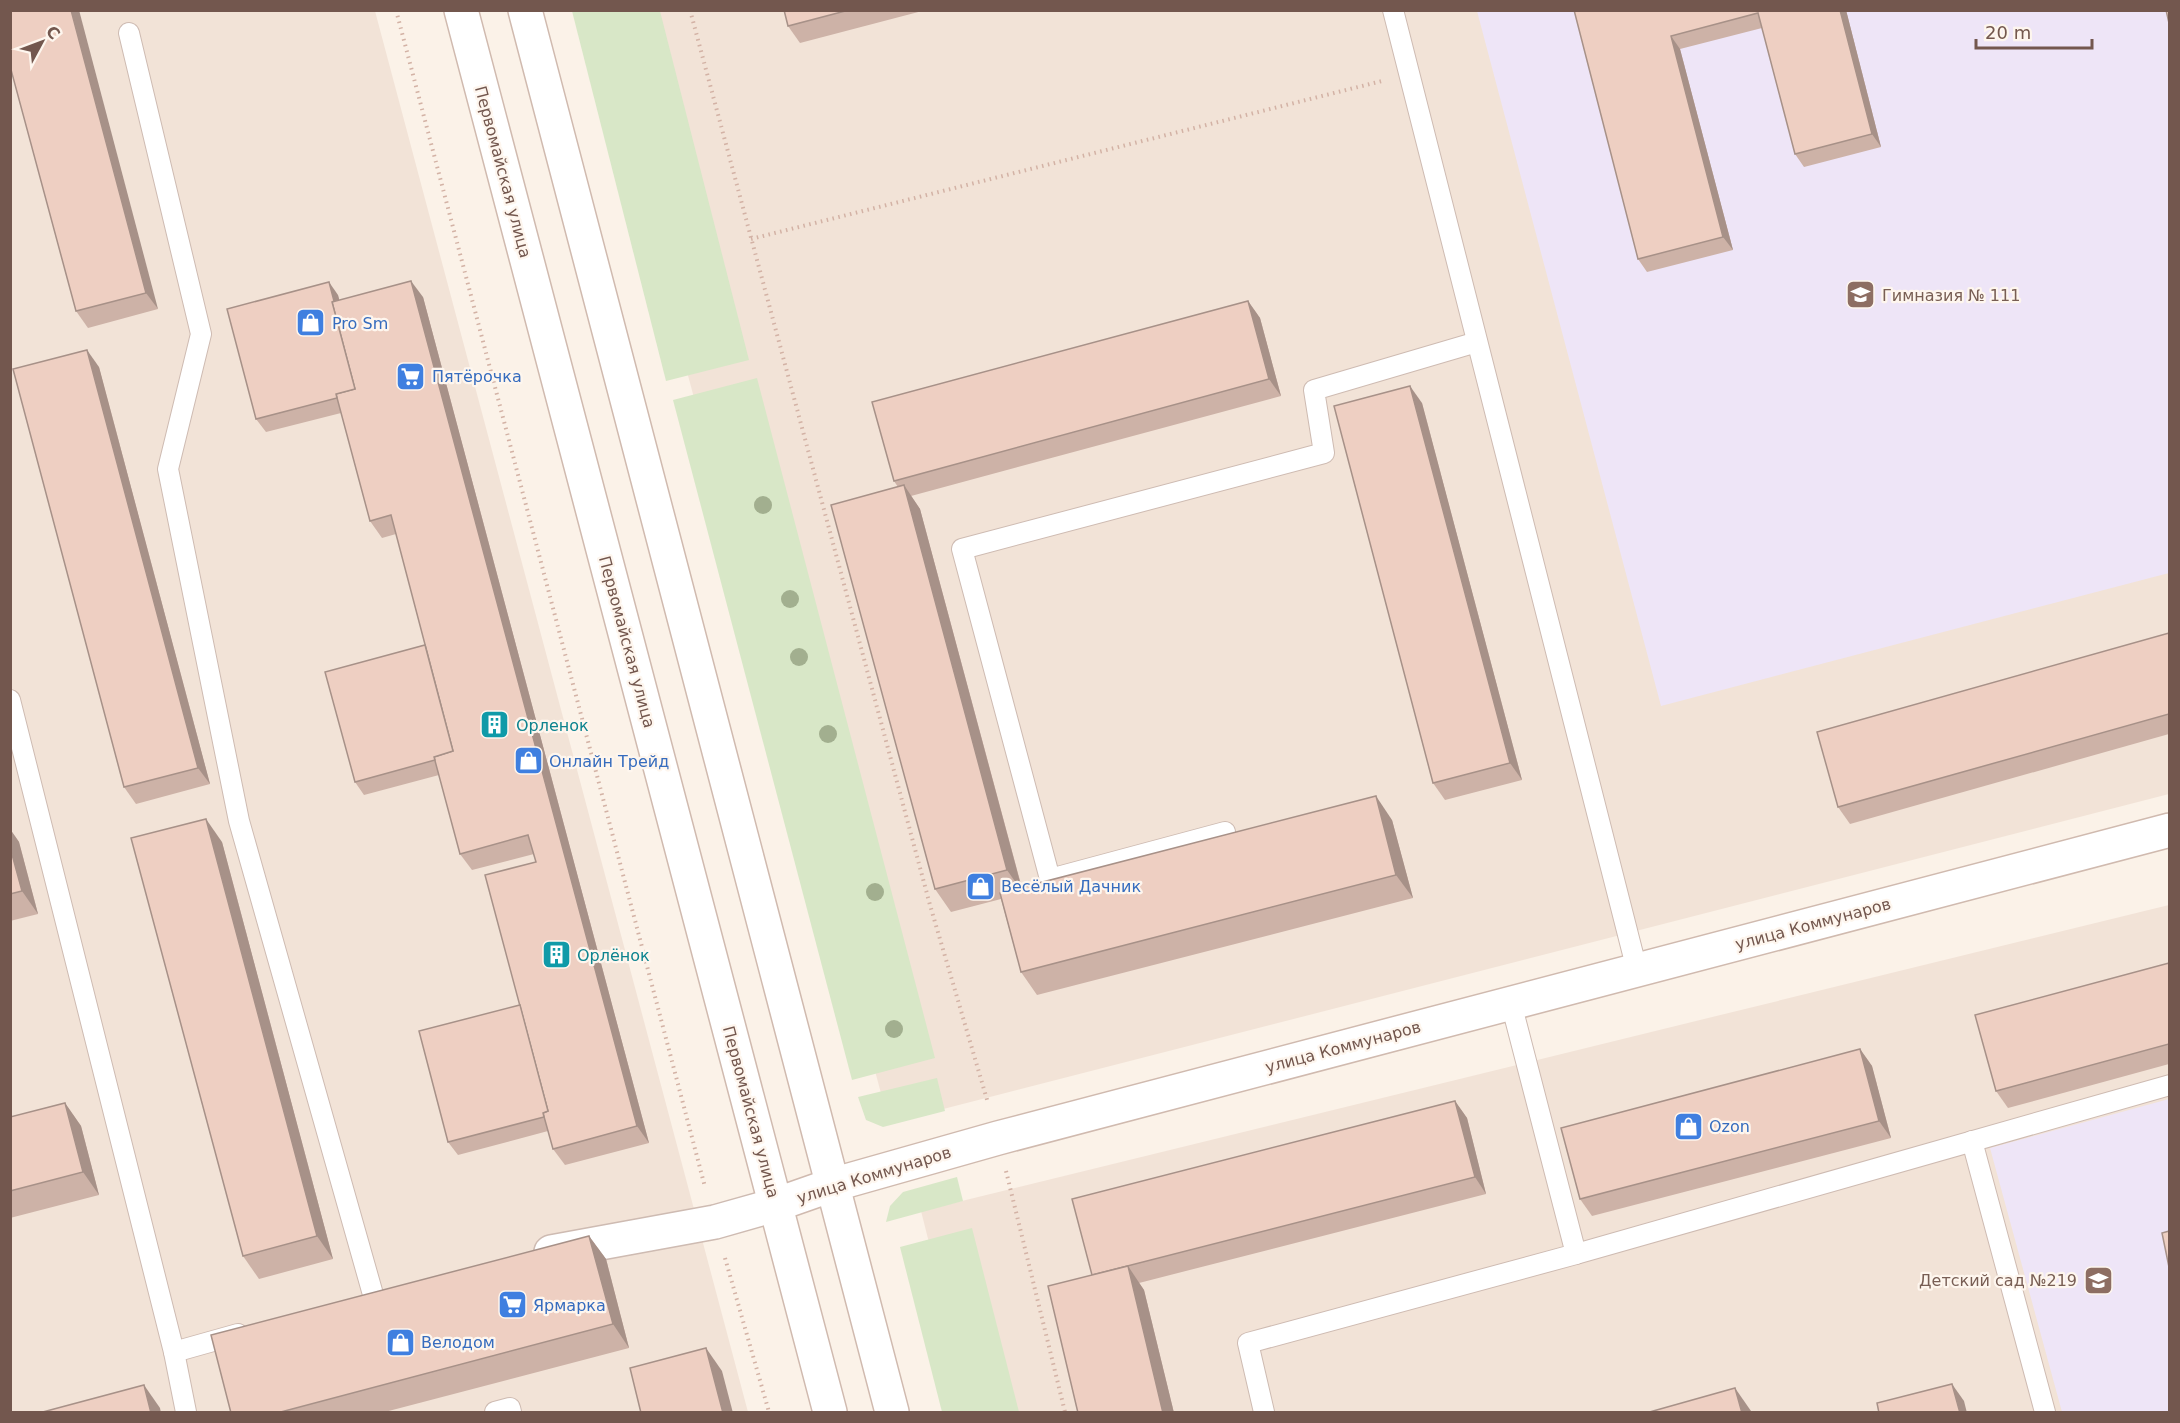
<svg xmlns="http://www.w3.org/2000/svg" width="2180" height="1423" font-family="'DejaVu Sans',sans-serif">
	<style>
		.residential { fill: #f2e3d7 }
		.education { fill: #eee5f7 }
		.green { fill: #d8e7c7 }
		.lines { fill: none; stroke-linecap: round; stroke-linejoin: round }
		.lane-casing { stroke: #cebbb2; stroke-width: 22 }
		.street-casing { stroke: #cebbb2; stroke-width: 36 }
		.secondary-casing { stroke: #d0baaf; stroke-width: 36 }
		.path { stroke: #d3b2a5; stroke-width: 4; stroke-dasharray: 1.5 4.5; stroke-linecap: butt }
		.lane { stroke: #fff; stroke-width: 20 }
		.street { stroke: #fff; stroke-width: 33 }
		.secondary { stroke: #fff; stroke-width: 33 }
		.tree { fill: #a2af8f }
		.wall { fill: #cdb2a7 }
		.shaded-wall { fill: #a79188 }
		.building { fill: #eecfc2; stroke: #a79188; stroke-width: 1.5 }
		.labels { text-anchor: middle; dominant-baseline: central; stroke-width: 4.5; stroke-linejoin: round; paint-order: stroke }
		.street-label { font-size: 16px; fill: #73574e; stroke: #fef6ee }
		.education-label { font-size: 16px; fill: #785e54; stroke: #fef6ee; text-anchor: start }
		.shop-label { font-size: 16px; fill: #366cbe; stroke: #fef6ee; text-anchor: start }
		.culture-label { font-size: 16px; fill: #0d838f; stroke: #fef6ee; text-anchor: start }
	</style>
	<rect width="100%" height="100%" fill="#fbf2e8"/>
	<!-- residential -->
	<g class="residential">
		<path d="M10,11H375L748,1412H11Z"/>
		<path d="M590,11H2169V794L889,1123Z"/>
		<path d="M2169,905V1412H972L921,1211Z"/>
	</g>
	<!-- education -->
	<g class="education">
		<path d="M1477,11H2168L2169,573L1661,706Z"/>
		<path d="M2169,1099V1412H2062L1990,1148Z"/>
	</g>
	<!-- green -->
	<g class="green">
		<path d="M572,11H660L749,360L666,381Z"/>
		<path d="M757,378L935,1058L852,1080L673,400Z"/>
		<path d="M937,1078L945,1111L883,1127L866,1120L858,1097Z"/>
		<path d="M957,1177L963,1201L886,1222L890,1206L903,1192Z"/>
		<path d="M972,1228L1019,1412H942L900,1247Z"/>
	</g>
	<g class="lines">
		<defs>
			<g id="lane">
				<path d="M1393,10L1637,970"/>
				<path d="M129,33L201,334L168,469L239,821L374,1298"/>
				<path d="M10,700L174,1352L238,1334"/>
				<path d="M1225,832L1050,879L962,549L1324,453L1314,390L1477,342"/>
				<path d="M1972,1141L2045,1412"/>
				<path d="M1576,1254L2170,1085"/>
				<path d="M174,1352L186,1412"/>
				<path d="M495,1412L510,1408L511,1412"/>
				<path d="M1264,1412L1248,1343L1576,1254L1511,1003"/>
			</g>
			<path id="street" d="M551,1252L715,1222L775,1205"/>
			<g id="secondary">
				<path d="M461,10L830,1412"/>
				<path d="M525,10L892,1412"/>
				<path d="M775,1205L832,1185L998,1138L2170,830"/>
			</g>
		</defs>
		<!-- lane casing -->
		<use href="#lane" class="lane-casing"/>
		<!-- street casing -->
		<use href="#street" class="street-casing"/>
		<!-- secondary casing -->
		<use href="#secondary" class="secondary-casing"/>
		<!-- path -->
		<g class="path">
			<path d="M396,10L705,1187"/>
			<path d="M690,10L930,905L988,1103"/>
			<path d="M751,239L1382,81"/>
			<path d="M1006,1171L1065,1412"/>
			<path d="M725,1258L769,1412"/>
		</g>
		<!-- lane -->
		<use href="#lane" class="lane"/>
		<!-- street -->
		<use href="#street" class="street"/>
		<!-- secondary -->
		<use href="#secondary" class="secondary"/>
	</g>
	<!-- trees -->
	<g class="tree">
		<circle cx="763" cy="505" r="9"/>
		<circle cx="790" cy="599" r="9"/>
		<circle cx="799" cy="657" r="9"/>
		<circle cx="828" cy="734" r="9"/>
		<circle cx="875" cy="892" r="9"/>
		<circle cx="894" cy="1029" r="9"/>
	</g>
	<!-- wall -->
	<g class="wall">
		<path d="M784,10H926L800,43L788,26Z"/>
		<path d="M1574,10H1846L1881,147L1804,167L1795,154L1762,28L1680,49L1733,250L1647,272L1638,259Z"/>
		<path d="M10,66L158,309L88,328L76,311Z"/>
		<path d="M338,295L339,300L423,297L649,1143L565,1165L553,1149L548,1131L458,1155L448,1142L520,1005L536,862L534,854L472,870L460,854L439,775L364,795L355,782L425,645L396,534L382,538L370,521L341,413L266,432L256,419Z"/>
		<path d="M1248,301L1260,318L1281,396L911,496L920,509L1022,888L1392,820L1413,898L1037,995L1021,972L1001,899L951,912L935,889L898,487L894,481Z"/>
		<path d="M99,367L210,784L136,804L124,787Z"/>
		<path d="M1422,403L1522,780L1445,800L1433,783Z"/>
		<path d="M2169,633V734L1850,824L1838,807Z"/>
		<path d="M10,829L19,842L38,914L10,921Z"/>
		<path d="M222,842L333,1259L259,1279L243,1256Z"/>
		<path d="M2169,963V1064L2008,1108L1996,1091Z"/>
		<path d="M1860,1049L1872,1066L1891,1138L1592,1216L1580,1199Z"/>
		<path d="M1455,1101L1467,1118L1486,1194L1139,1283L1144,1290L1174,1413H1078L1092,1275Z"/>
		<path d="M65,1103L81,1126L99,1195L10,1218V1117Z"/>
		<path d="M589,1236L606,1259L629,1348L381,1413H231Z"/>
	</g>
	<!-- shaded-wall -->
	<g class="shaded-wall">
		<path d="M71,10H79L158,309L146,293Z"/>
		<path d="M1840,10H1846L1881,147L1872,134Z"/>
		<path d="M1671,36L1680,49L1733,250L1723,237Z"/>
		<path d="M411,281L423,297L649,1143L637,1126Z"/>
		<path d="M329,282L338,295L367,406L358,393Z"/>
		<path d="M1248,301L1260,318L1281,396L1269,379Z"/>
		<path d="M87,350L99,367L210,784L198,768Z"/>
		<path d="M1410,386L1422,403L1522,780L1510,763Z"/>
		<path d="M904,485L920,509L1023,893L1007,870Z"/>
		<path d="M1376,796L1392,820L1413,898L1396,875Z"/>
		<path d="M206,819L222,842L333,1259L317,1236Z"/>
		<path d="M10,829L19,842L38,914L22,891L10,847Z"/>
		<path d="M1860,1049L1872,1066L1891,1138L1879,1121Z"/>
		<path d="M1455,1101L1467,1118L1486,1194L1475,1177Z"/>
		<path d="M65,1103L81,1126L99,1195L83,1172Z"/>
		<path d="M589,1236L606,1259L629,1348L613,1324Z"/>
		<path d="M1128,1266L1144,1290L1174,1413H1163Z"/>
		<path d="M706,1348L722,1371L733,1413H723Z"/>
		<path d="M1952,1384L1964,1401L1967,1413H1960Z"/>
		<path d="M144,1385L160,1408L161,1413H151Z"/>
		<path d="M1735,1388L1751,1411L1752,1413H1742Z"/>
	</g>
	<!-- building -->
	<g class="building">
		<path d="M10,10H71L146,293L76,311L10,66Z"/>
		<path d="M784,10H849L788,26Z"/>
		<path d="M1574,10H1840L1872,134L1795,154L1758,13L1671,36L1723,237L1638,259Z"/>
		<path d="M2166,10H2169V23Z"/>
		<path d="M411,281L637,1126L553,1149L543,1113L548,1111L485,875L536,862L528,835L460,854L434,757L453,751L391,515L370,521L336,394L355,389L332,302Z"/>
		<path d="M329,282L334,301L332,302L355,389L336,394L337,398L256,419L227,309Z"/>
		<path d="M1248,301L1269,379L894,481L872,402Z"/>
		<path d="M87,350L198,768L124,787L13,369Z"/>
		<path d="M1410,386L1510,763L1433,783L1334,406Z"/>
		<path d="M904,485L1007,870L935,889L831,505Z"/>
		<path d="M2169,633V714L1838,807L1817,732Z"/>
		<path d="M425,645L453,751L434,757L435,760L355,782L325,672Z"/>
		<path d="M1376,796L1396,875L1021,972L1000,893Z"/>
		<path d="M206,819L317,1236L243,1256L131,838Z"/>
		<path d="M10,847L22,891L10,894Z"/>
		<path d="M2169,963V1044L1996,1091L1975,1015Z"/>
		<path d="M520,1005L548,1111L543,1113L544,1117L448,1142L419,1031Z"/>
		<path d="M1860,1049L1879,1121L1580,1199L1561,1128Z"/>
		<path d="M1455,1101L1475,1177L1092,1275L1072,1199Z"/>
		<path d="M65,1103L83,1172L10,1191V1117Z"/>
		<path d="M2169,1231V1267L2162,1233Z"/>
		<path d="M589,1236L613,1324L277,1413H231L211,1335Z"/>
		<path d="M1128,1266L1163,1413H1078L1048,1286Z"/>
		<path d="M706,1348L723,1413H641L630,1368Z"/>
		<path d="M1952,1384L1960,1413H1879L1877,1403Z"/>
		<path d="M144,1385L151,1413H39Z"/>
		<path d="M1735,1388L1742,1413H1646Z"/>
	</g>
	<!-- icons -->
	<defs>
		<symbol id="school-square" viewBox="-11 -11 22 22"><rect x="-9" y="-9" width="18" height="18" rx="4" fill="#8d6e63" stroke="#fef6ee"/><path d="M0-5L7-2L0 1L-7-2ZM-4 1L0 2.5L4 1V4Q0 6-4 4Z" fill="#fff"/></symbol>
		<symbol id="shop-square" viewBox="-11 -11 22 22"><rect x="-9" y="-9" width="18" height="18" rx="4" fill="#3f7fe0" stroke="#fef6ee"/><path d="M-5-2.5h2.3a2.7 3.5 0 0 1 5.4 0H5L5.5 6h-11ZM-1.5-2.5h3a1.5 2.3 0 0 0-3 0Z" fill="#fff"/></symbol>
		<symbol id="supermarket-square" viewBox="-11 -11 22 22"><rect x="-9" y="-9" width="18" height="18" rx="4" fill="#3f7fe0" stroke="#fef6ee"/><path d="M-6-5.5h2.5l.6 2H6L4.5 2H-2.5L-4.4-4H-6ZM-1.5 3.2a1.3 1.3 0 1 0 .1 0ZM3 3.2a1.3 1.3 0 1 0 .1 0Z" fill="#fff"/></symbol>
		<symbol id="building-square" viewBox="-11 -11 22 22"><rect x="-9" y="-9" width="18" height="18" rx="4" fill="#0f9aa8" stroke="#fef6ee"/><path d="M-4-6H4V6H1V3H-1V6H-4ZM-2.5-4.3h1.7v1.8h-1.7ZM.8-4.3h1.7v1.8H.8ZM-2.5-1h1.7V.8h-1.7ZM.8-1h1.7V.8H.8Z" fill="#fff"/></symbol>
	</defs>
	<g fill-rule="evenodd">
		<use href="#school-square" x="1844" y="278" width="33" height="33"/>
		<use href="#shop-square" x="294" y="306" width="33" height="33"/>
		<use href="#supermarket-square" x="394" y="360" width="33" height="33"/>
		<use href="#building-square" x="478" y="708" width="33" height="33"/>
		<use href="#shop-square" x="512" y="744" width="33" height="33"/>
		<use href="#shop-square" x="964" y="870" width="33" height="33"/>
		<use href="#building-square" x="540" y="938" width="33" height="33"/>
		<use href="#shop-square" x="1672" y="1110" width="33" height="33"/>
		<use href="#school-square" x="2082" y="1264" width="33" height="33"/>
		<use href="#supermarket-square" x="496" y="1288" width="33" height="33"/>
		<use href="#shop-square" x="384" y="1326" width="33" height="33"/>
	</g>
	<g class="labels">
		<!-- street labels -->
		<g class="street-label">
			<text transform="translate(503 172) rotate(75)">Первомайская улица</text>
			<text transform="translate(627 642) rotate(75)">Первомайская улица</text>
			<text transform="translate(1813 924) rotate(-15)">улица Коммунаров</text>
			<text transform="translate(1343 1047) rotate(-15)">улица Коммунаров</text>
			<text transform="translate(751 1112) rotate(75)">Первомайская улица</text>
			<text transform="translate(874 1175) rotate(-17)">улица Коммунаров</text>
		</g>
		<!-- education labels -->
		<g class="education-label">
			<text x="1882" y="295">Гимназия № 111</text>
			<text x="2077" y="1280" text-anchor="end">Детский сад №219</text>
		</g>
		<!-- shop labels -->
		<g class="shop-label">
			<text x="332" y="323">Pro Sm</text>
			<text x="432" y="376">Пятёрочка</text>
			<text x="549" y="761">Онлайн Трейд</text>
			<text x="1001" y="886">Весёлый Дачник</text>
			<text x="1709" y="1126">Ozon</text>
			<text x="533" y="1305">Ярмарка</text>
			<text x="421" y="1342">Велодом</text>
		</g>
		<!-- culture labels -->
		<g class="culture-label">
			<text x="516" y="725">Орленок</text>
			<text x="577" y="955">Орлёнок</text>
		</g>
	</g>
	<!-- border -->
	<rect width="2180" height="1423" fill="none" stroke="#73574e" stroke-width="24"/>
	<!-- north arrow -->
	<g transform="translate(42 42) rotate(49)" stroke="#fef6ee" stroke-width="4.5" paint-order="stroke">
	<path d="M0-4.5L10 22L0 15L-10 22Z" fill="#73574e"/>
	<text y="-9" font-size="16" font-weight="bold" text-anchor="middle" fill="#73574e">С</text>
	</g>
	<!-- scale -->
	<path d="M1976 39v9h116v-9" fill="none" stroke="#73574e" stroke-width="3"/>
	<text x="1985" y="39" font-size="18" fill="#73574e" stroke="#fef6ee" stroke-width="4.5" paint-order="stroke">20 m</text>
</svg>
